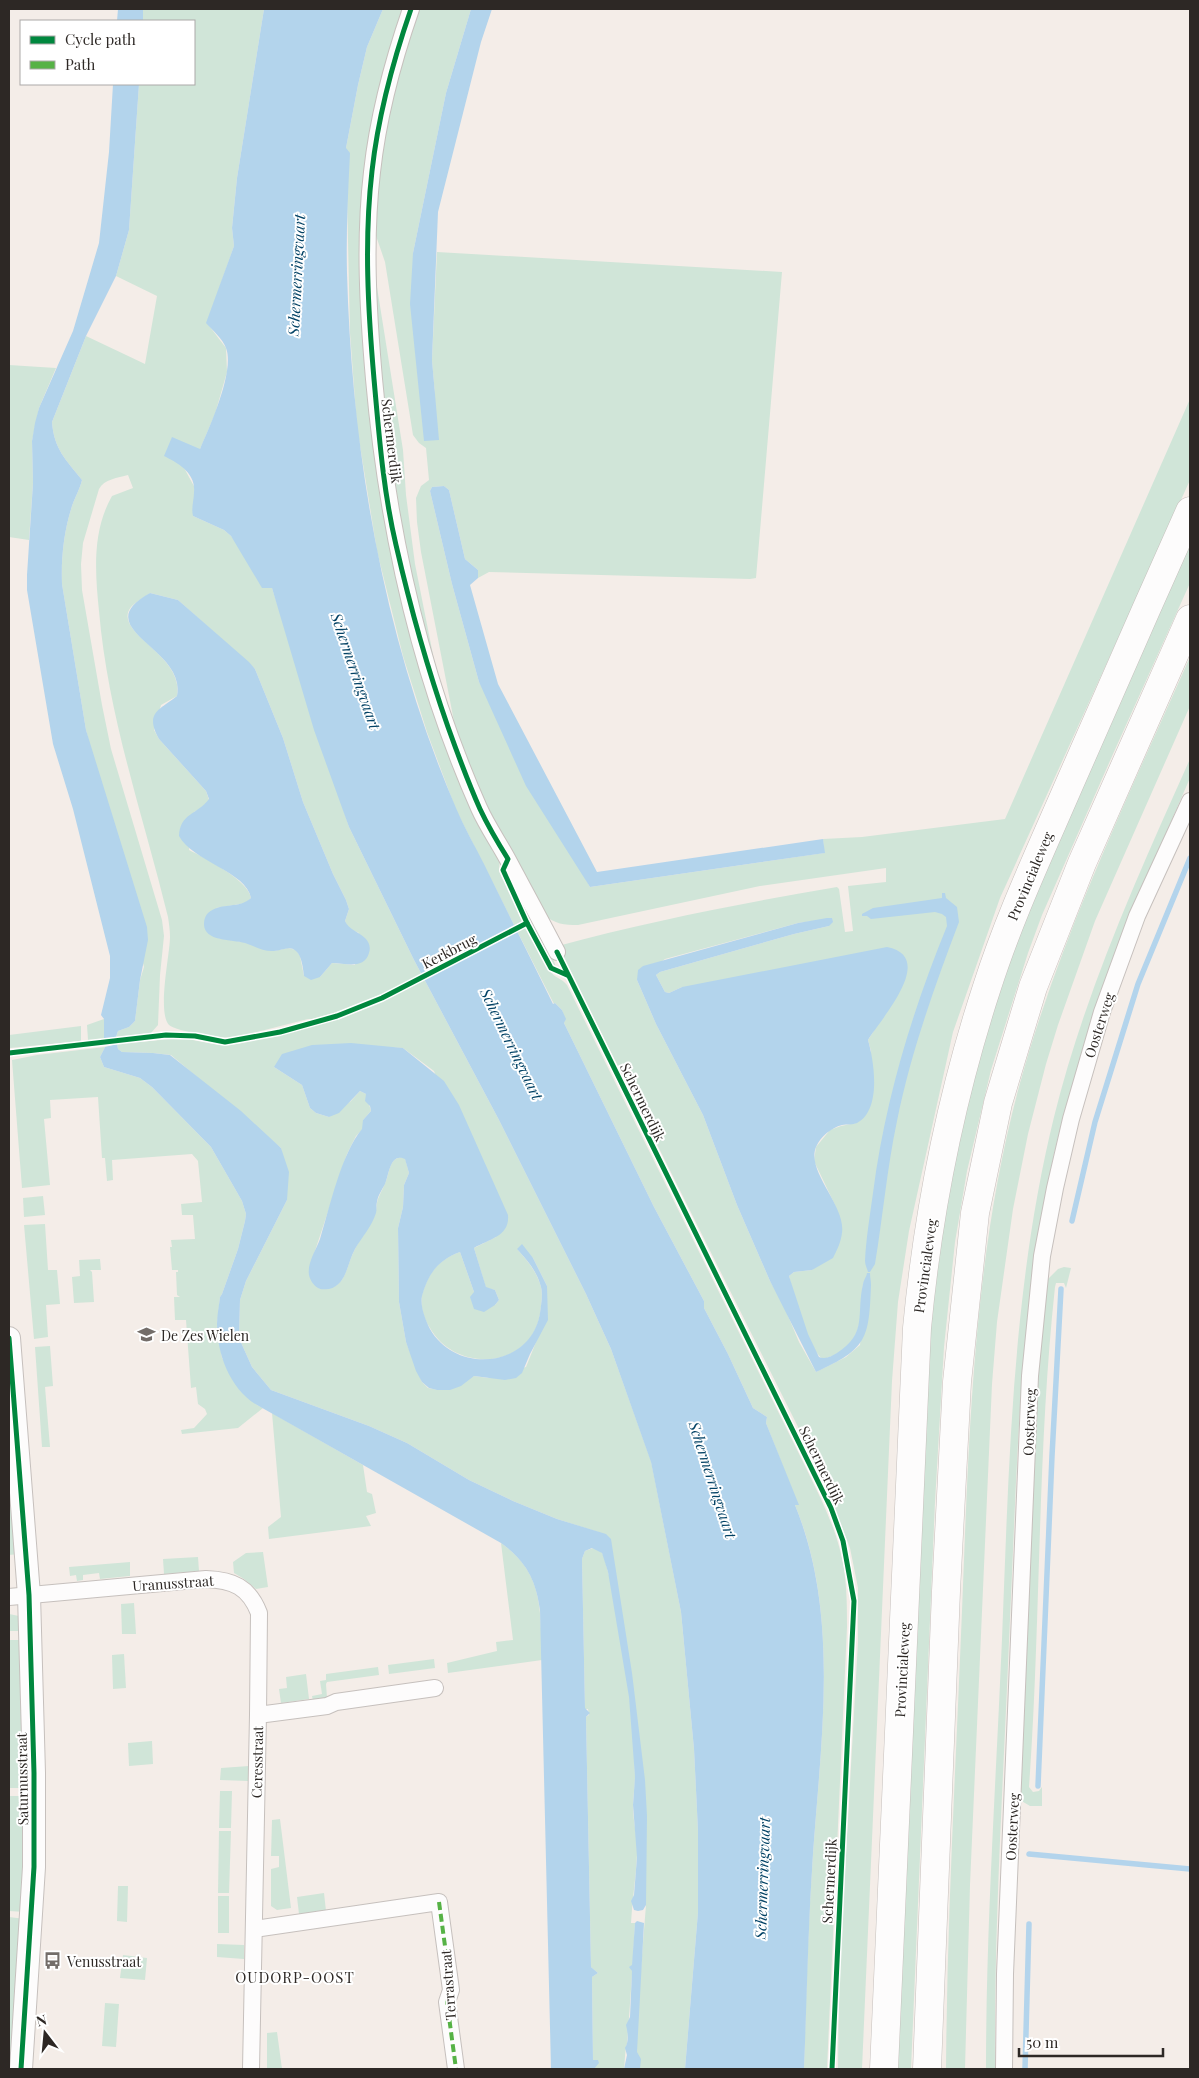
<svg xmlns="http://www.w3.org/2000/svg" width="1199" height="2078" font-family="'Playfair Display',serif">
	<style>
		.green { fill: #d0e5d8; fill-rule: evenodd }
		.water { fill: #b3d4ec }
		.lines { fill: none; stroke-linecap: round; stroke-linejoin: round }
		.stream { stroke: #b3d4ec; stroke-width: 5.5 }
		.street-casing { stroke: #c6c0bd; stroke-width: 18 }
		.secondary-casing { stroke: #c6c0bd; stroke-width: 24 }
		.highway-casing { stroke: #c6c0bd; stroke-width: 29 }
		.street { stroke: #fdfcfc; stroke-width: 16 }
		.secondary { stroke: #fdfcfc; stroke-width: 22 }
		.highway { stroke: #fdfcfc; stroke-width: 28 }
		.quiet { stroke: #56b245; stroke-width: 4; stroke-dasharray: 8 4; stroke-linecap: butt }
		.cycleway-casing { stroke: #fff; stroke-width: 8 }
		.cycleway { stroke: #00873e; stroke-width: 5 }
		.labels { text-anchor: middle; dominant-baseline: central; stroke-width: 4; stroke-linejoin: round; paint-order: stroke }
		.street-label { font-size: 14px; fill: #2d2825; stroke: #fff }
		.poi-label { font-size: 14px; fill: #2d2825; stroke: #fff; text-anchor: start }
		.water-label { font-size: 15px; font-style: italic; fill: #014164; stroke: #fff }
		.neighbourhood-label { font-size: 15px; letter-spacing: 1px; fill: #2d2825; stroke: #fff }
	</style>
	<rect width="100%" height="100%" fill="#f4ede8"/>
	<!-- green -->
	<g class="green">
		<path d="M143,9H264L237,178L232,228L234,246L207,323L226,348L227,372L215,414L200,449L183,466L195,488L193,516L224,530L231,536L272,588L349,827L414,960L499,1120L586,1294L611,1349L651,1461L681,1612L694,1749L698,1831V1912L685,2069H633L646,1905L645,1846L623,1622L598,1532L557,1519L513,1501L469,1480L407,1443L369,1426L271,1390L252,1367L239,1338L240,1300L246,1281L287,1200L281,1148L171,1055L153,1053L122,1052L118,1049L117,1044L182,1038L219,1045L237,1044L305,1027L367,1008L370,1002L313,1019H308L233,1038C222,1038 177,1032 169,1025C157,1012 170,954 170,937C170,930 169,924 168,917C143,815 108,716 99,611C95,572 92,531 112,496L133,488L128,475C118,478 104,479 99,489L83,543L81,564L82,590L102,705L111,749L162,920L164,936L160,975L158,1025L151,1033L116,1037L118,1031L129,1027L135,1021L140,980L144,967L86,730L62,584C61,557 64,531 72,506C75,497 80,489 82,480C66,460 54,449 52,422L86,336L145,364L157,296L116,276L129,230L139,84H194V21H143ZM150,593L178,600L255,669L283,738L303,802L333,874L346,900L349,909L345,921L348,928L359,933L355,965L332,963L320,977L304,976L300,956L296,950L288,948L274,951L243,942L218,938L216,908L246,903L251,898C248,880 205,858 189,850L194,812L203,807L209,800L206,791L159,739L154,730L161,705L177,696C185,654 111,633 131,607C135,602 144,598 150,593ZM379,1047L403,1048L434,1071L496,1237L474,1248L486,1288L495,1290L499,1300L495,1305L474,1292L460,1252C438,1260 428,1273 422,1295C420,1306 424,1319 430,1328C456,1374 531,1369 540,1314C541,1306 543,1295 541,1287C537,1272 527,1260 517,1249L533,1258L547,1286L536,1342L526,1367L488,1378L474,1376L438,1390L428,1388L422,1382L406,1342L399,1302L398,1228L403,1207L404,1185L409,1173L405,1158C400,1156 395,1158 392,1163C389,1168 388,1176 386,1181C384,1187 380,1193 378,1199C376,1204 377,1209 375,1214C370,1228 360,1238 354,1251C345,1269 346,1292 318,1288L310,1266L347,1154L356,1136L363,1129V1120L371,1111L366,1094L360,1091L351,1101L329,1117L316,1113L310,1108L302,1085L274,1067Z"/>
		<path d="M383,9H408L366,193L399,578L500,857L499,871L503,880L507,878V874L549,948L556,967L549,969C553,978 562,978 567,985L806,1468C819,1495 833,1522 840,1550C847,1576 847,1602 847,1627L827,2069H804C806,1997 808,1925 813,1854C821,1739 840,1614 795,1505H798L766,1423L767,1417L753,1408L728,1354L704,1308V1301L654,1207L564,1023L565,1019L562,1010L555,1003L554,1004L456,810L427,732L403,656L377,551L357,427L350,333L346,148L358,85L367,47Z"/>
		<path d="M417,9H471L446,93L413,253L435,395L432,360L437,252L782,272L756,578L750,579L489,572L478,578V570L465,559L449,490L444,486L432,487L430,491L452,584L479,682L590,887L824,853L823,839L862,837L1005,819L1190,399V480L1000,898L953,1032L909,1231L898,1302L892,1381L862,2069H838L839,1978L858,1642V1588L850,1548L819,1469L558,946C650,921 743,903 837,887L839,889L845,932L853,931L848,886L886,882V868L760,886L578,925C564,925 555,924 544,915L474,788L460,752L421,552L417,522L416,498L421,486L429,480L426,448L419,443L413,435L385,262L374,230V205L386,122ZM829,919V926L794,934L660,972L656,975L665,992L669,993L682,987L875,1029L868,1040L871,1051L856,1123L841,1126L830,1130L816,1147L814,1161L835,1205L842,1233L812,1270L794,1272L789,1276C793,1291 809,1354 824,1359C864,1347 860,1319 863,1284L866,1278L860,1345L846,1357L816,1372L799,1342L783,1304L770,1281L737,1205L703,1115L656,1024L637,980L665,959L798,923Z"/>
		<path d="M373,262L403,450L406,495L415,564L442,700L389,487Z"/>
		<path d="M9,365L56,368L39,408L32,441L33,483L29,540L9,537Z"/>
		<path d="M1190,537V583L1113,754L1042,915L1028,953L991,1070L967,1171L955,1242L944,1347L935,1502L911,2069H895L924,1373L940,1226L963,1104L1017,937Z"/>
		<path d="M1190,657V706L1095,921L1058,1025L1046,1064L1028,1134L1013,1209L997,1322L992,1384L970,1885L965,2069H946C947,1916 956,1763 962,1611C969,1434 973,1255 1020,1083C1061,935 1128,797 1190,657Z"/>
		<path d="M1190,759V778C1133,908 1078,1038 1049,1177C1019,1322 1017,1471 1010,1619C1004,1769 994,1919 995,2069H986C986,1926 996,1782 1002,1639C1009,1464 1012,1288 1054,1117C1085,992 1138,875 1190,759Z"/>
		<path d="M104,1019V1039L88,1040L87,1025Z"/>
		<path d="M81,1026V1041L10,1048L9,1035Z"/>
		<path d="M105,1047L100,1057L104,1067L140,1078L152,1087L211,1147L242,1201L246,1214L245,1221L238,1249L222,1294L220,1297L217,1324L222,1358L257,1405L263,1408L238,1428L182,1434L181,1430L194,1428L207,1414L205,1409L198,1404L196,1387L191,1388L186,1320H175L174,1297H180L177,1295L176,1272H178V1270H172L170,1247H172L171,1240L195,1239L193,1215H182L181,1204L202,1202L198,1161L192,1154L112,1160L113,1180L107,1181L105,1158H102L98,1097L50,1100L51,1118L44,1119L50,1185L22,1188L12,1060L37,1055Z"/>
		<path d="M43,1196L45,1215L24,1217L23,1198Z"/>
		<path d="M45,1224L48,1270H57L60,1304L46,1305L48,1337L34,1339L24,1225Z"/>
		<path d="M100,1259L101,1270H90L92,1272L94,1302L74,1303L72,1277L80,1276L79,1260Z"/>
		<path d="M1064,1267L1071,1268L1066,1288L1064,1283H1056L1055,1287C1037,1453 1041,1621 1029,1787L1033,1792L1039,1791L1042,1787V1806H1030L1020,1800L1039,1340L1048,1279L1058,1269Z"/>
		<path d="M50,1346L53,1386L45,1387L50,1447H42L35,1347Z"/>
		<path d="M272,1413L363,1465L367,1492L372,1494L376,1513L366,1516L371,1526L269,1539L268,1527L281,1517Z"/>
		<path d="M9,1425L19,1554L9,1555Z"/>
		<path d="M501,1543C545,1574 540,1612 542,1660L448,1673L447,1663L497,1651L496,1642L513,1640Z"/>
		<path d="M593,1548L601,1551L604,1557C623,1624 633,1706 635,1776C635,1786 633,1796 633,1806C633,1822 638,1839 637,1855C636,1878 632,1900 631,1923H635C633,1964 630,2005 627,2044C625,2047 625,2064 624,2069H594L596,2060L593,2061L592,1977L598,1973L591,1967L586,1717L589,1715L588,1709H585L582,1559L585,1551Z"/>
		<path d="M263,1552L268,1587L256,1589L244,1579L234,1573L233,1562L246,1553Z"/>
		<path d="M198,1557L199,1571L164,1574L163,1559Z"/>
		<path d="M130,1562V1576L100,1579L99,1573L83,1575V1580L77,1581L76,1575L70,1576L69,1567Z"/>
		<path d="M134,1603L136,1634H122L121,1604Z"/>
		<path d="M9,1614L19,1616L24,1631H9Z"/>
		<path d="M9,1640H24L29,1788H9Z"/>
		<path d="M124,1654L126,1688L113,1689L112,1655Z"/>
		<path d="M434,1659L435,1668L389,1674L388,1665Z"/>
		<path d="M378,1667L379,1675L327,1682L326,1684L327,1698L313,1701L312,1696L322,1694L320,1681L326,1680V1674Z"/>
		<path d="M306,1674L309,1699L281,1703L279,1689L287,1688L286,1677Z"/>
		<path d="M152,1741L153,1764L129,1766L128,1743Z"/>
		<path d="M249,1766L248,1781L220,1780L221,1768Z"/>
		<path d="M220,1791H232L231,1828H219Z"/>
		<path d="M9,1796H28L25,1912L9,1911Z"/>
		<path d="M280,1819L291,1908L277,1910L271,1906V1869L279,1867V1856H271L272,1820Z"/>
		<path d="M219,1831H231L229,1893H218Z"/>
		<path d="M118,1886H128L127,1922L117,1921Z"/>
		<path d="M324,1893L326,1911L299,1914L297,1897Z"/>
		<rect x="218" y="1896" width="11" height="37"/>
		<path d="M9,1917L25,1919L15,2069H9Z"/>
		<path d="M217,1944L244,1945V1959L217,1957Z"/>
		<path d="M123,1955L147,1958L145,1980L120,1978Z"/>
		<path d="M105,2003L119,2004L116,2047L102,2046Z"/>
		<path d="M277,2032L282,2069H267V2033Z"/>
	</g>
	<!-- water -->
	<g class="water">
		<path d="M118,9H143V21H117Z"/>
		<path d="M264,9H383L367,47L358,85L346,148L350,153C348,193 346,233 347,273C352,456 384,640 456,808C464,827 475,846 484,864C507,911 530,957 553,1004L555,1003L562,1010L566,1019L564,1023L654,1207L704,1301V1308L728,1354L753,1408L767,1417L766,1423L799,1505H795C840,1615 821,1739 813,1854C808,1925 807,1997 804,2069H685L698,1912V1831L694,1749L681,1612L651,1462L611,1349L586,1294L499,1120L414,960L349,827L314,730L272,588H262L231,536L224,530L193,516C191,508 194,500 194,492C196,473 178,463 164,456L172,437L200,449C210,426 235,371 226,348C223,339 212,330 206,323L234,246L232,228L237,178Z"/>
		<path d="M471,9H492L481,42L438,212L432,360L439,440L424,441L410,304L413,253L446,93Z"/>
		<path d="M113,84H139L129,230L116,276L86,336L52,422C54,449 66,460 82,480C80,489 75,497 72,506C64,531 61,557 62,584L86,730L147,927L148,940L140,980L135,1021L129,1027L118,1031L116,1037L104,1039V1019L101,1015L110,978V956L73,809L53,744L27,590V575L33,483L32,441L35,423L39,408L73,331L99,243L109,152Z"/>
		<path d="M444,486L449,490L465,559L478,570V578L470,585L498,684L597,872L823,839L825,853L590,887L526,786L479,682L452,584L430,491L432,487Z"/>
		<path d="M150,593L178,600L249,662L255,669L283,738L303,802L333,874L346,900L349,909L345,921C349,930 358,931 365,938C369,942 371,947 369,953C364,970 345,963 332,963L320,977L311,980L304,976C303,969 302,956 296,951C289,945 282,951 274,951C264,952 254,946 245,943C232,939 203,942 204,923C204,919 206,915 208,913C220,902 240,909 251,898C247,872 192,861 179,836C180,813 197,815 209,799L206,791L159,739C144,712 160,710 177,696C187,647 85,629 150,593Z"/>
		<path d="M942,893H945L946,898L957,907L959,922C934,988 911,1052 897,1121C887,1168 883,1216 875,1264L870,1272H868C867,1268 865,1265 865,1261C866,1239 870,1215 873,1193C885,1100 912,1012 947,926L946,917L942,914L935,912L871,919L867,916H862V914L873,908L942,898Z"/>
		<path d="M827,918H832L833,922L829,926L794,934L660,972L656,975L665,992L669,993L682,987L887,947C938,957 880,1020 868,1040C874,1061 882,1110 857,1123C853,1125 847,1124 842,1125C831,1128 821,1136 816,1147C806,1172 846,1205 842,1233C841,1242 837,1250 833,1258L812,1270L794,1272L789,1276L808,1334L819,1357C826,1360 831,1356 837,1353C868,1333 856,1314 863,1284C864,1279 866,1278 867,1273H870C870,1278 871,1280 871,1285C869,1339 867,1349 816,1372L770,1281L737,1205L703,1115L656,1024L637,980L638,970L643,966L798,923Z"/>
		<path d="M351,1043L403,1048L444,1081L459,1105L508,1215C510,1236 490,1239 474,1248L486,1287L495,1290L499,1300L495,1305L484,1312L474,1309L470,1297L474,1292L460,1252C438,1260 428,1274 422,1296C420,1306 425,1319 430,1329C456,1375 531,1368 540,1313C541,1305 543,1295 541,1287C537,1271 527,1260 517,1249L522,1244L533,1258L547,1286L548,1320L530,1354L522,1373L516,1378L505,1380L474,1376L461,1386L450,1390H437L429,1388L422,1382L416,1371L406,1342L399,1302L398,1228L403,1207L404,1185L409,1173L405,1159C390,1152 389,1175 385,1184C382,1190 378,1195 377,1202C376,1205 377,1209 376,1213C372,1226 362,1237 355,1249C347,1263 347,1285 329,1289C325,1289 321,1290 318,1288C314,1286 310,1280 309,1275C307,1263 316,1250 320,1239C330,1207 341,1154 362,1129L363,1120L371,1111L370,1106L365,1101L366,1094L360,1091L339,1113L329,1117L316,1113L310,1108L302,1085L274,1067L282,1054L312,1045Z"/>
		<path d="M117,1044L118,1049L122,1052L153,1053L170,1055L241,1111L281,1148L289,1172L287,1200L246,1281L240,1300L239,1338L252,1367L271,1390L369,1426L407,1443L469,1480L513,1501L557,1519L606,1534L611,1539L632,1673L645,1780L647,1816L646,1905L643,1910L638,1911L634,1910L631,1901L634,1895L637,1857L633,1805L635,1777L629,1697L608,1572L602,1553L592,1548L585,1551L582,1559L585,1708L590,1713L586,1717L591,1967L598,1973L592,1977L593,2060H598L599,2063L594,2069H551L540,1610C536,1580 526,1561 501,1543L257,1405C230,1389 217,1354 217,1324C217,1315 219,1306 220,1297L222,1294L238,1249L245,1221L246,1214L242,1201L211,1147L152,1087L140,1078L104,1067L100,1057L105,1047Z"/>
		<path d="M637,1921L644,1923L637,2052L641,2059L640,2069H624L627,2055L625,2048C629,2041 628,2033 626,2025L630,2017L632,1971L629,1967L632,1965L635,1923Z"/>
	</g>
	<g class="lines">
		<!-- stream -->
		<g class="stream">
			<path d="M1072,1221L1095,1122L1138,984L1190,858"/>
			<path d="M1038,1786L1052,1456L1061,1289"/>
			<path d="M1029,1854L1190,1869"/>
			<path d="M1025,2069L1029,1924"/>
		</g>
		<defs>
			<g id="street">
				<path d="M411,9C393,61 378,117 372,172C364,240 368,310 374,379C387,525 419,673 479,808C487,826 499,843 508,860C524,890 541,921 557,952"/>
				<path d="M9,1597L206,1579C233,1580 249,1587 259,1613L258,1715"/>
				<path d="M254,1929L439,1902L451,1990L447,2002L456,2069"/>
				<path d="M251,2069L258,1715L327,1706L336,1702L435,1688"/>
				<path d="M1004,2069L1005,1974L1030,1376L1042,1256L1055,1188L1071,1119L1102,1012L1137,916L1190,801"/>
			</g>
			<path id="secondary" d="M9,1338L29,1595L34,1773V1867L21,2069"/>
			<g id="highway">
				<path d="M884,2069L917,1328C928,1212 951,1097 987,987C1009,918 1040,852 1069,785C1109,694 1149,602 1190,511"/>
				<path d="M927,2069L946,1591L957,1382L975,1213L998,1103L1033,987L1082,863L1190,619"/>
			</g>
		</defs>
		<!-- street casing -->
		<use href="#street" class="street-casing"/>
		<!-- secondary casing -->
		<use href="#secondary" class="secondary-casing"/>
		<!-- highway casing -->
		<use href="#highway" class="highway-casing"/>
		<!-- street -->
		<use href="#street" class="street"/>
		<!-- secondary -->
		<use href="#secondary" class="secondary"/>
		<!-- highway -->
		<use href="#highway" class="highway"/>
		<!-- quiet -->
		<path class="quiet" d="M439,1902L451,1990L447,2002L456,2069"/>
		<defs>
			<g id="cycleway">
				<path d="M527,923L551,968L567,975"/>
				<path d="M557,952L831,1508L843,1541L854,1601L832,2069"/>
				<path d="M9,1053L166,1035L195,1036L225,1042L280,1032L337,1016L382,998L527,923L503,870L508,859C498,843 488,826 480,809C468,782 458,755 448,727C427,667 410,606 396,545C383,490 379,434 374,379C368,310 364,240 372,171C378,117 393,61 411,9"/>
				<path d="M9,1338L29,1595L34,1773V1867L21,2069"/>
			</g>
		</defs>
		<!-- cycleway casing -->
		<use href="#cycleway" class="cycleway-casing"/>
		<!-- cycleway -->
		<use href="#cycleway" class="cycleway"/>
	</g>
	<!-- icons -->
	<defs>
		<symbol id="school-bare" viewBox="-9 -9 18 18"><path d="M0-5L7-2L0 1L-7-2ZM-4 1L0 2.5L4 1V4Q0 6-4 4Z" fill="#736d69" stroke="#fff" stroke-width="2.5" paint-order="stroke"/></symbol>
		<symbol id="bus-bare" viewBox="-9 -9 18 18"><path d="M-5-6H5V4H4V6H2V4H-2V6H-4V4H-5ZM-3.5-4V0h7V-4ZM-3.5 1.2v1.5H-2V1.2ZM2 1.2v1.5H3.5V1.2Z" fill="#736d69" stroke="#fff" stroke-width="2.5" paint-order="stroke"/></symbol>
	</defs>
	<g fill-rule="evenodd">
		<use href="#school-bare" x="134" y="1322" width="25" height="25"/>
		<use href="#bus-bare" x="40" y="1948" width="25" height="25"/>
	</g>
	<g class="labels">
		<!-- street labels -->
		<g class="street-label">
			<text transform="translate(392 441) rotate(83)">Schermerdijk</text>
			<text transform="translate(1030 876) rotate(-67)">Provincialeweg</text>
			<text transform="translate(449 951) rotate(-27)">Kerkbrug</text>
			<text transform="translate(1099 1025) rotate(-72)">Oosterweg</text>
			<text transform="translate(643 1102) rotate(64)">Schermerdijk</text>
			<text transform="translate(925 1266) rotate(-82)">Provincialeweg</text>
			<text transform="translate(1029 1422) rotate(-88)">Oosterweg</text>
			<text transform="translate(822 1465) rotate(64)">Schermerdijk</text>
			<text transform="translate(173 1583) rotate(-4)">Uranusstraat</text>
			<text transform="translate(902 1670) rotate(-87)">Provincialeweg</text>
			<text transform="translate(257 1762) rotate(-89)">Ceresstraat</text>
			<text transform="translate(22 1779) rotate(-91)">Saturnusstraat</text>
			<text transform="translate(1012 1827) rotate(-87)">Oosterweg</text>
			<text transform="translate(829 1881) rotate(-87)">Schermerdijk</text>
			<text transform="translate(448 1985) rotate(-94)">Terrastraat</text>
		</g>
		<!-- poi labels -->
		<g class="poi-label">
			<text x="161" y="1335">De Zes Wielen</text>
			<text x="67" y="1961">Venusstraat</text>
		</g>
		<!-- water labels -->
		<g class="water-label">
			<text transform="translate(296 275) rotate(-87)">Schermerringvaart</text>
			<text transform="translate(356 671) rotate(71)">Schermerringvaart</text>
			<text transform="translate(512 1044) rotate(64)">Schermerringvaart</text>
			<text transform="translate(713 1480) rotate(72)">Schermerringvaart</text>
			<text transform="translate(762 1878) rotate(-88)">Schermerringvaart</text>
		</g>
		<!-- neighbourhood labels -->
		<g class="neighbourhood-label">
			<text x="295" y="1977">OUDORP-OOST</text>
		</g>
	</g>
	<!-- border -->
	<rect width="1199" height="2078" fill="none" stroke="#2d2825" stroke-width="20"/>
	<!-- legend -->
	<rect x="20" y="20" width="175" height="65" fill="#ffffff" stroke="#aba9a8"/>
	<rect x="30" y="36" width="25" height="8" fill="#00873e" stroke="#aba9a8"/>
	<text x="65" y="45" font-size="15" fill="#2d2825">Cycle path</text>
	<rect x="30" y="61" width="25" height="8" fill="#56b245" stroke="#aba9a8"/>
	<text x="65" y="70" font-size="15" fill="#2d2825">Path</text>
	<!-- north arrow -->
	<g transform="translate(45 2033) rotate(344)" stroke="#ffffff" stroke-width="4" paint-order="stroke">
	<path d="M0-4L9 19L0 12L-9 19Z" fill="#2d2825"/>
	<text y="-8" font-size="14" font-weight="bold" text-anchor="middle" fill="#2d2825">N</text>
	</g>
	<!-- scale -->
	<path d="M1019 2048v8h144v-8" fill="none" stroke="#2d2825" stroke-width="2.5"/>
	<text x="1026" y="2048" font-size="15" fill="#2d2825" stroke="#ffffff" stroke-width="4" paint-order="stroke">50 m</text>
</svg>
